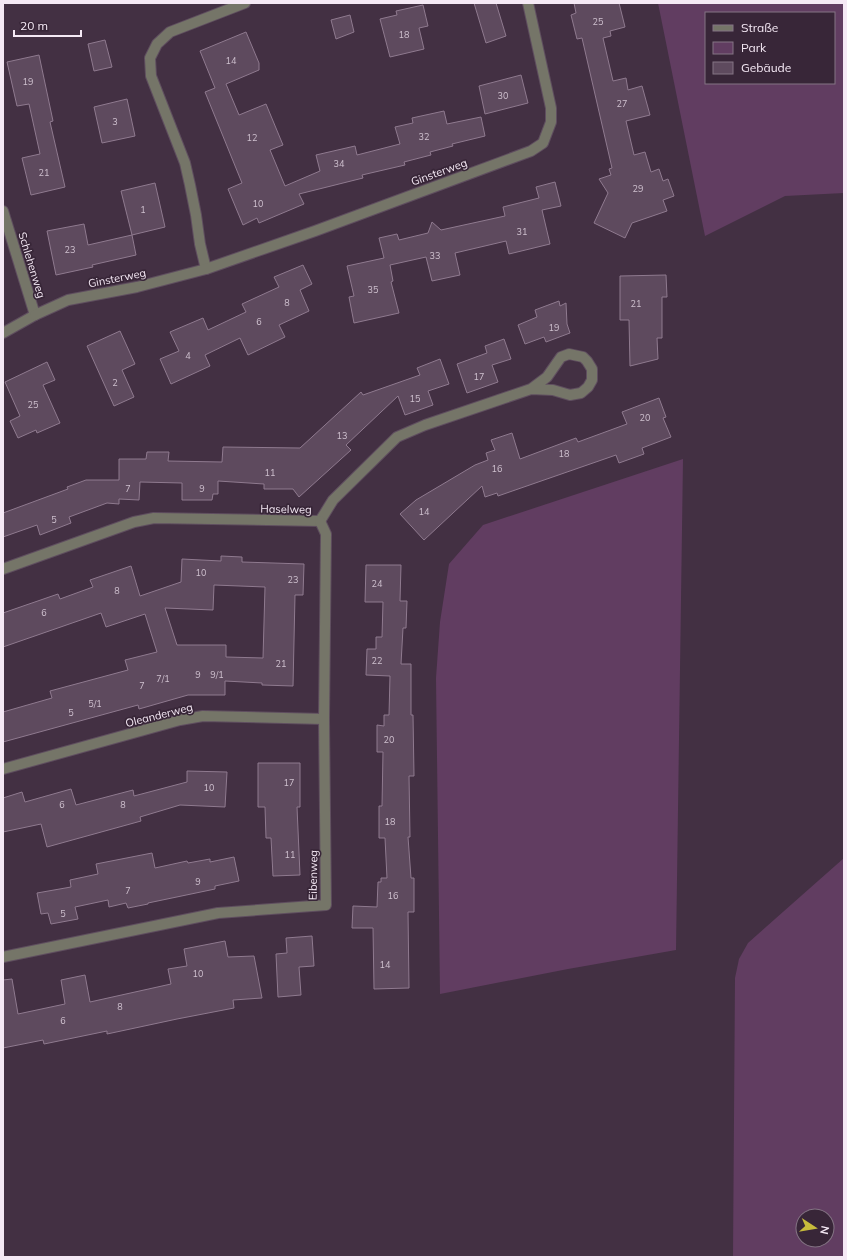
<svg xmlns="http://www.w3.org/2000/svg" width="847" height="1260" font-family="Mulish,sans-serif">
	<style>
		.green { fill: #613d61; fill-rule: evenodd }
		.building { fill: #5e4a5e; stroke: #8f7a8f; fill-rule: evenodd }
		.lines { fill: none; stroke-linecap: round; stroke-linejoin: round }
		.minor-casing { stroke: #5f4e5f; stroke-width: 12 }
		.minor { stroke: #757568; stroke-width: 10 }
		.labels { text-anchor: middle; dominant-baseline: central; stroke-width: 3.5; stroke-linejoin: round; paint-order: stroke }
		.number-label { font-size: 9px; fill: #cfc1cf }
		.street-label { font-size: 11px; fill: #f5e9f5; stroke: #382638 }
	</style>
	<rect width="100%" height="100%" fill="#433043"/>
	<!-- green -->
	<g class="green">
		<path d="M658,3H844V193L785,196L705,236ZM706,13H834V83H706Z"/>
		<path d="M683,459L676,950L568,969L440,994L436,678L440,622L449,564L483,525Z"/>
		<path d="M844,858V1257H733L735,978L739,959L748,943ZM803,1216H827V1240H803Z"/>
	</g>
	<!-- building -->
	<g class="building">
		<path d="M474,3H496L506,36L486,43Z"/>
		<path d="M574,3H619L625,27L610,31L611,36L603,38L613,81L626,78L628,90L642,86L650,115L626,121L634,155L645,152L651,172L659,169L663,181L668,179L674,196L663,200L667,211L632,223L625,238L594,223L608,193L599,179L611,175L609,169L612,168L582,38L577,39L571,15L576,13Z"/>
		<path d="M423,5L428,26L419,28L424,49L390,57L380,19L397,15L396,11Z"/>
		<path d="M350,15L354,32L336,39L331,20Z"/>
		<path d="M246,32L259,63V70L226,84L239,115L266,104L283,145L270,150L285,186L320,171L316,155L355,146L357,155L400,144L395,127L413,123L412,118L444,111L447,124L481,117L485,136L452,144L453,146L430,152L431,155L404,162L405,165L362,175L363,178L299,194L304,204L259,223L257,218L243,225L228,189L242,183L205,92L215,88L200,51Z"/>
		<path d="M105,40L112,67L94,71L88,44Z"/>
		<path d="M39,55L53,121L50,122L65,187L31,195L22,158L40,154L29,104L17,106L7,62Z"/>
		<path d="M521,75L528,103L485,114L479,86Z"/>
		<path d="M127,99L135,136L102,143L94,107Z"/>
		<path d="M555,182L561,206L542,210L550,244L509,254L506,241L455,253L460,275L432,281L426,257L390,265L393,281L391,282L399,313L354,323L349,297L354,296L347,266L384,258L379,238L397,234L399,240L428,233L432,222L441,230L505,216L503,207L539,198L536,187Z"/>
		<path d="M155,183L165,227L132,235L136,255L92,265L93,267L56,275L47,231L84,224L88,245L132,235L121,191Z"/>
		<path d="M303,265L312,284L300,290L309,311L279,325L285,337L248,355L240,338L205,355L210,366L171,384L160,359L179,351L170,332L203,318L208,330L246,312L242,304L279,287L274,277Z"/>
		<path d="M666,275L667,297H662V338H657L658,359L630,366L629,320H620V276Z"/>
		<path d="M559,301L560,306L566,303L567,324L570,333L546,342L544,337L525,344L518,325L537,317L535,310Z"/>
		<path d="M120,331L135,364L122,370L134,397L114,406L87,346Z"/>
		<path d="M504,339L511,359L492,365L498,382L467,393L457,364L487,353L485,346Z"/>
		<path d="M440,359L449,384L428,391L433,405L405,415L398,396L346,445L351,450L299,497L293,489H264V484L218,481V494H213L212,500H182V483L140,482L139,500L119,499V504L107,503L69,517L71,523L40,535L37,525L3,537V513L68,489L67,487L86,480H119V459H146L147,452H169L168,461L222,462L223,447L300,448L361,392L363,395L420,375L417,368Z"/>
		<path d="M47,362L55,380L43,385L60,423L37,433L36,430L18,438L10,421L20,416L5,382Z"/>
		<path d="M659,398L666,417L663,418L671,437L642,448L644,454L619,463L616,455L498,496L497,493L485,497L482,486L424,540L400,514L416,500L475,465L488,460L486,453L495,450L491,440L512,433L520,459L576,438L578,442L627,424L622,412Z"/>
		<path d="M221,556L242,557V562L304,564L303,595H295L293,686L262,685V683L225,681V695H188L139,709L138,705L3,742V712L52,698L50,691L128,670L125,660L157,652L145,614L106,627L101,613L3,647V613L58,594L60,599L93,587L90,580L131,566L140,596L181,582L182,559L221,561ZM214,585L265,587L263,658L226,657V645H177L165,608L213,610Z"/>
		<path d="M366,565H401L400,601H407L406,628H403L401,664H411V715H413L414,776H409L410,837H408L411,878H414V912H408L409,988L374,989L373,928H352L353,906L377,907L378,882H381V878H387L385,838H379V806H382L383,752H377V725L384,726V715H389L390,676L366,675L367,649H376V637H382L383,602H365Z"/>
		<path d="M258,763H300V807H297L300,875L273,876L271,838H266L265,807H258Z"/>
		<path d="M187,771L227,772L225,807L180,805L140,817L141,821L47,847L41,824L3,832V798L22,792L25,802L71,789L76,805L133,790L134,796L187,782Z"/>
		<path d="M152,853L155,868L187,861L188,863L210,859V862L234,857L239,881L215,886V889L148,903V904L128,908L126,903L109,907L108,900L75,907L78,919L51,924L48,913L41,914L37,893L71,887L70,880L98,874L96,864Z"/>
		<path d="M312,936L314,966L299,967L301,995L278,997L276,954L287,953L286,938Z"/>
		<path d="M225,941L228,957L254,956L262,998L233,1000L234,1008L177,1019L107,1034V1031L44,1044L43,1040L3,1048V980L12,979L18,1014L65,1004L61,980L85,975L90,1002L171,984L168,969L187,966L184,949Z"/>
	</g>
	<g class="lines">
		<defs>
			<g id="minor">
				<path d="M3,211L35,315L3,333"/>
				<path d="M206,269L200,244L196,215L190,185L185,163L151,76L150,58L157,44L170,32L245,3"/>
				<path d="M35,315L68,300L137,287L206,269L315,231L531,151L543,143L551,122V108L528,3"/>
				<path d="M3,569L134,522L154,518L320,521L333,500L397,437L425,425L531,389L547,377L561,357L569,354L583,357L587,361L592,369V380L588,387L581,393L570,395L553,390L531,389"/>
				<path d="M3,769L180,720L203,716L324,719"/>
				<path d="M3,957L218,913L326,905L324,719L326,534L320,521"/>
			</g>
		</defs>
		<!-- minor casing -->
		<use href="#minor" class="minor-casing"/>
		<!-- minor -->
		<use href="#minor" class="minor"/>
	</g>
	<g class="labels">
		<!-- number labels -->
		<g class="number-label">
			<text x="598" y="21">25</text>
			<text x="404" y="34">18</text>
			<text x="231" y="60">14</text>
			<text x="28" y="81">19</text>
			<text x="503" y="95">30</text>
			<text x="622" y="103">27</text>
			<text x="115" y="121">3</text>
			<text x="424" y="136">32</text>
			<text x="252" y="137">12</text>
			<text x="339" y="163">34</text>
			<text x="44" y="172">21</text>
			<text x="638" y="188">29</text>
			<text x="258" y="203">10</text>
			<text x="143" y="209">1</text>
			<text x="522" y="231">31</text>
			<text x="70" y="249">23</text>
			<text x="435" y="255">33</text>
			<text x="373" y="289">35</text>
			<text x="287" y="302">8</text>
			<text x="636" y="303">21</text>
			<text x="259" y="321">6</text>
			<text x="554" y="327">19</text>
			<text x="188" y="355">4</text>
			<text x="479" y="376">17</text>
			<text x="115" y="382">2</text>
			<text x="415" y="398">15</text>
			<text x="33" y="404">25</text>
			<text x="645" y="417">20</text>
			<text x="342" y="435">13</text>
			<text x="564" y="453">18</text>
			<text x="497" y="468">16</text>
			<text x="270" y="472">11</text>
			<text x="128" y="488">7</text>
			<text x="202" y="488">9</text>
			<text x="424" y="511">14</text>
			<text x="54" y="519">5</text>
			<text x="201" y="572">10</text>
			<text x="293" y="579">23</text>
			<text x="377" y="583">24</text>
			<text x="117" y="590">8</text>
			<text x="44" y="612">6</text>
			<text x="377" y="660">22</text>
			<text x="281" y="663">21</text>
			<text x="198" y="674">9</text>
			<text x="217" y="674">9/1</text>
			<text x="163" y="678">7/1</text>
			<text x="142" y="685">7</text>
			<text x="95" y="703">5/1</text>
			<text x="71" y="712">5</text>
			<text x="389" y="739">20</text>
			<text x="289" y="782">17</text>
			<text x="209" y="787">10</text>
			<text x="62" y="804">6</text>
			<text x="123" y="804">8</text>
			<text x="390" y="821">18</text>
			<text x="290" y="854">11</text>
			<text x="198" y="881">9</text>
			<text x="128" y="890">7</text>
			<text x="393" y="895">16</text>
			<text x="63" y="913">5</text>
			<text x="385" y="964">14</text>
			<text x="198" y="973">10</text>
			<text x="120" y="1006">8</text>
			<text x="63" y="1020">6</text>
		</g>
		<!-- street labels -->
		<g class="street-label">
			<text transform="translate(439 172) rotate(-20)">Ginsterweg</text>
			<text transform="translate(32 265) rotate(73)">Schlehenweg</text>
			<text transform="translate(117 278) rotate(-11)">Ginsterweg</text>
			<text transform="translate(286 509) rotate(1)">Haselweg</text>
			<text transform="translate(159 715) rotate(-14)">Oleanderweg</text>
			<text transform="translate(313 875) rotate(-89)">Eibenweg</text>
		</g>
	</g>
	<!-- border -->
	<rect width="847" height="1260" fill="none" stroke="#f5e9f5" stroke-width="8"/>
	<!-- legend -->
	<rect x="705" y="12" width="130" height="72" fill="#382638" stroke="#847484"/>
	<rect x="713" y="25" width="20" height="6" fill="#757568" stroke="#847484"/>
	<text x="741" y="32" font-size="12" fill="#f5e9f5">Straße</text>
	<rect x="713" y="42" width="20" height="12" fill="#613d61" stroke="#847484"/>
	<text x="741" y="52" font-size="12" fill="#f5e9f5">Park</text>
	<rect x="713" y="62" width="20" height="12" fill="#5e4a5e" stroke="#847484"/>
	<text x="741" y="72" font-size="12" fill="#f5e9f5">Gebäude</text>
	<!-- north arrow -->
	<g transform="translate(815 1228) rotate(102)"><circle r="19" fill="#382638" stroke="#847484"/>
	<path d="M0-3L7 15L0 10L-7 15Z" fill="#c7bb3c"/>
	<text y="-6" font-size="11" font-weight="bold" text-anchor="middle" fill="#f5e9f5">N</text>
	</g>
	<!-- scale -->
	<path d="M14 30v6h67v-6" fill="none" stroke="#f5e9f5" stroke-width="2"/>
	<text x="20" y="30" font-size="12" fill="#f5e9f5" stroke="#382638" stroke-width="3" paint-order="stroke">20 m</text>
</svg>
